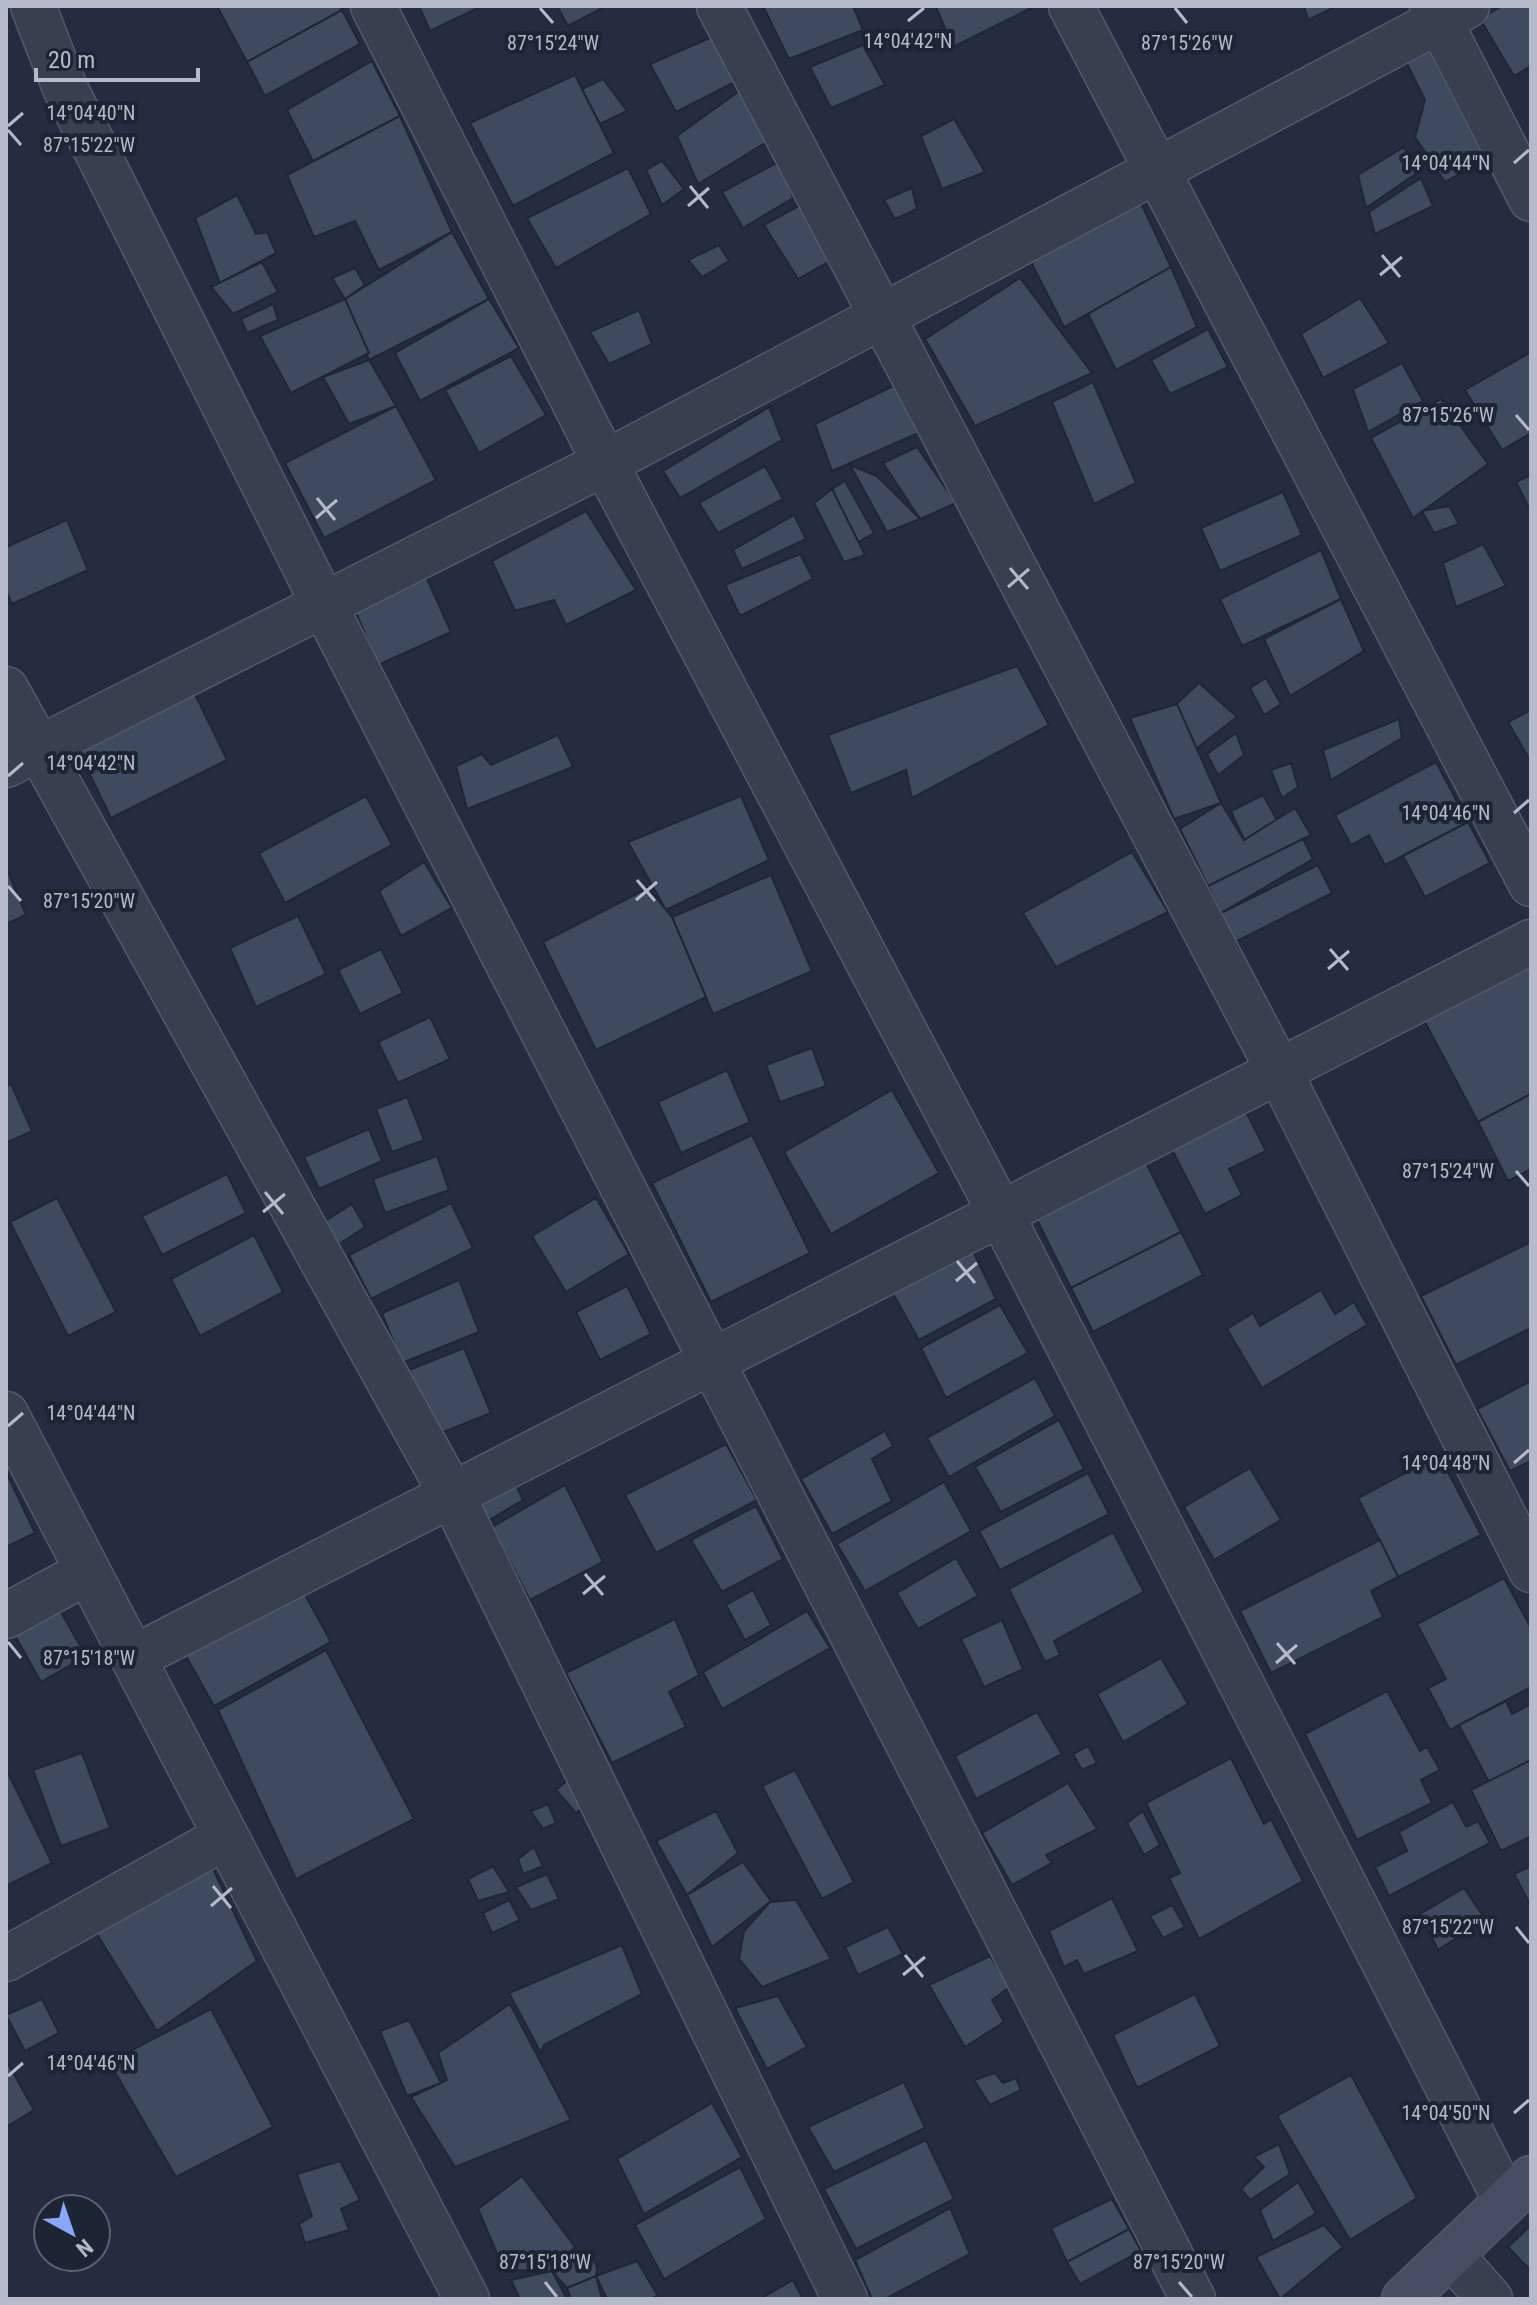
<svg xmlns="http://www.w3.org/2000/svg" width="1537" height="2305" font-family="'Roboto Condensed',sans-serif">
	<style>
		.building { fill: #404a5e; stroke: #1f2636; stroke-width: 2 }
		.lines { fill: none; stroke-linecap: round; stroke-linejoin: round }
		.street-casing { stroke: #535a6a; stroke-width: 47 }
		.secondary-casing { stroke: #535a6a; stroke-width: 47 }
		.street { stroke: #383f4f; stroke-width: 44 }
		.secondary { stroke: #464d62; stroke-width: 44 }
		.ticks { fill: none; stroke: #b4baca; stroke-width: 3 }
		.ticks-label { font-size: 20px; text-anchor: middle; fill: #b4baca; stroke: #1d2434; stroke-width: 8; stroke-linejoin: round; paint-order: stroke }
	</style>
	<rect width="100%" height="100%" fill="#242c3f"/>
	<!-- building -->
	<g class="building">
		<path d="M217,6H339L342,10L247,62Z"/>
		<path d="M419,6H482L430,31Z"/>
		<path d="M557,6H606L568,26Z"/>
		<path d="M763,6H853L863,30L789,59Z"/>
		<path d="M939,6H1035L953,47L936,7Z"/>
		<path d="M1304,6H1337L1308,20Z"/>
		<path d="M1502,6H1531V66L1514,76L1480,19Z"/>
		<path d="M342,10L360,44L265,96L247,62Z"/>
		<path d="M712,37L735,82L676,112L650,64Z"/>
		<path d="M1425,42L1486,160L1445,182L1415,137L1425,100L1403,56Z"/>
		<path d="M863,45L885,85L831,108L810,67Z"/>
		<path d="M372,61L400,116L313,161L287,110Z"/>
		<path d="M575,75L614,153L513,206L470,123Z"/>
		<path d="M603,79L627,111L600,124L582,89Z"/>
		<path d="M742,89L770,140L698,184L677,136Z"/>
		<path d="M400,116L452,232L379,270L355,221L314,237L287,175Z"/>
		<path d="M954,119L985,172L942,189L921,136Z"/>
		<path d="M1404,147L1417,173L1366,208L1358,175Z"/>
		<path d="M662,161L684,189L662,205L646,170Z"/>
		<path d="M780,161L793,198L743,228L722,192Z"/>
		<path d="M628,168L651,214L556,268L527,218Z"/>
		<path d="M1421,178L1433,206L1375,234L1369,212Z"/>
		<path d="M912,188L917,209L895,219L884,200Z"/>
		<path d="M237,195L256,234L267,232L276,253L220,283L195,218Z"/>
		<path d="M1141,203L1171,267L1064,327L1028,256Z"/>
		<path d="M802,204L828,262L798,279L764,225Z"/>
		<path d="M452,232L489,299L369,360L345,299Z"/>
		<path d="M719,245L729,261L702,277L688,260Z"/>
		<path d="M262,262L278,292L233,314L211,287Z"/>
		<path d="M1171,267L1197,327L1116,370L1088,314Z"/>
		<path d="M355,268L365,285L345,299L332,278Z"/>
		<path d="M1020,278L1092,373L975,426L925,339Z"/>
		<path d="M1360,298L1389,343L1323,378L1301,334Z"/>
		<path d="M345,299L369,353L291,393L260,336Z"/>
		<path d="M489,299L519,348L420,401L395,353Z"/>
		<path d="M273,304L278,320L247,333L241,319Z"/>
		<path d="M639,310L652,344L609,364L590,332Z"/>
		<path d="M1208,329L1230,371L1226,368L1170,394L1151,360Z"/>
		<path d="M1531,352V433L1502,450L1465,390Z"/>
		<path d="M511,356L546,415L479,453L445,390Z"/>
		<path d="M369,360L396,406L349,424L323,377Z"/>
		<path d="M1402,363L1423,401L1368,432L1353,389Z"/>
		<path d="M1093,382L1136,483L1094,504L1052,402Z"/>
		<path d="M893,386L923,431L832,471L815,424Z"/>
		<path d="M1441,399L1488,464L1413,518L1371,438Z"/>
		<path d="M396,406L436,480L324,538L285,463Z"/>
		<path d="M769,407L782,440L680,498L663,471Z"/>
		<path d="M917,447L956,503L920,519L883,463Z"/>
		<path d="M850,465L877,476L920,519L887,532Z"/>
		<path d="M765,466L783,499L718,533L699,503Z"/>
		<path d="M1531,475V512L1516,482Z"/>
		<path d="M845,481L874,533L857,543L832,489Z"/>
		<path d="M832,489L865,555L844,562L814,503Z"/>
		<path d="M1283,492L1302,535L1220,571L1201,528Z"/>
		<path d="M1449,506L1459,524L1434,533L1422,511Z"/>
		<path d="M586,511L636,590L566,625L554,600L515,611L492,561Z"/>
		<path d="M794,515L806,539L742,569L733,550Z"/>
		<path d="M67,520L88,570L12,604L6,591V547Z"/>
		<path d="M1483,544L1506,586L1456,607L1443,563Z"/>
		<path d="M1321,550L1341,599L1242,646L1220,599Z"/>
		<path d="M800,554L813,579L740,616L725,585Z"/>
		<path d="M424,572L451,632L378,665L352,603Z"/>
		<path d="M1341,599L1364,651L1290,696L1264,639Z"/>
		<path d="M1017,666L1049,725L912,798L906,770L851,793L828,735Z"/>
		<path d="M1266,678L1281,704L1264,715L1250,688Z"/>
		<path d="M1199,683L1237,717L1188,755L1155,724Z"/>
		<path d="M194,692L227,760L111,818L78,750Z"/>
		<path d="M1177,704L1221,803L1174,819L1130,718Z"/>
		<path d="M1531,710V762L1508,722Z"/>
		<path d="M1399,719L1402,738L1331,780L1323,750Z"/>
		<path d="M1236,733L1244,755L1218,775L1207,754Z"/>
		<path d="M558,735L573,767L467,809L456,766L482,754L491,765Z"/>
		<path d="M1436,762L1468,822L1385,865L1369,835L1351,845L1335,815Z"/>
		<path d="M1291,763L1298,787L1282,798L1271,770Z"/>
		<path d="M1263,795L1277,820L1244,840L1231,811Z"/>
		<path d="M366,796L392,845L285,903L259,853Z"/>
		<path d="M741,796L769,860L666,910L628,842Z"/>
		<path d="M1221,803L1244,840L1295,808L1311,835L1208,886L1180,829Z"/>
		<path d="M1468,822L1490,863L1425,897L1403,856Z"/>
		<path d="M1303,839L1313,859L1221,913L1208,886Z"/>
		<path d="M1132,852L1168,912L1056,967L1023,913Z"/>
		<path d="M424,862L452,908L401,936L379,891Z"/>
		<path d="M1318,865L1332,893L1235,942L1221,913Z"/>
		<path d="M6,867L26,915L6,924Z"/>
		<path d="M771,875L812,971L713,1014L672,917Z"/>
		<path d="M648,888L672,917L706,997L596,1050L543,942Z"/>
		<path d="M298,916L326,974L256,1007L230,948Z"/>
		<path d="M381,949L403,993L360,1014L338,970Z"/>
		<path d="M1531,964V1094L1478,1122L1424,1020Z"/>
		<path d="M430,1017L450,1059L398,1083L378,1042Z"/>
		<path d="M812,1048L826,1086L780,1102L766,1065Z"/>
		<path d="M727,1070L750,1122L681,1153L658,1102Z"/>
		<path d="M11,1084L32,1131L6,1143V1087Z"/>
		<path d="M892,1090L939,1173L831,1234L784,1152Z"/>
		<path d="M1531,1094V1169L1508,1181L1478,1122Z"/>
		<path d="M407,1097L424,1140L392,1152L376,1109Z"/>
		<path d="M1240,1100L1266,1151L1229,1169L1242,1195L1205,1214L1166,1138Z"/>
		<path d="M369,1129L382,1161L319,1189L304,1157Z"/>
		<path d="M752,1135L810,1253L711,1302L652,1183Z"/>
		<path d="M1140,1151L1181,1232L1071,1288L1030,1206Z"/>
		<path d="M437,1156L449,1190L385,1213L373,1179Z"/>
		<path d="M227,1174L246,1213L162,1255L142,1216Z"/>
		<path d="M57,1198L116,1312L68,1336L10,1222Z"/>
		<path d="M596,1198L629,1254L566,1292L532,1236Z"/>
		<path d="M451,1203L473,1248L371,1299L349,1255Z"/>
		<path d="M352,1204L365,1227L336,1246L322,1223Z"/>
		<path d="M1181,1232L1203,1275L1093,1332L1071,1288Z"/>
		<path d="M254,1235L283,1292L200,1336L171,1279Z"/>
		<path d="M968,1241L996,1299L919,1340L887,1283Z"/>
		<path d="M1531,1242V1328L1456,1365L1421,1296Z"/>
		<path d="M459,1280L479,1332L402,1363L382,1313Z"/>
		<path d="M627,1286L651,1334L600,1360L576,1312Z"/>
		<path d="M1321,1290L1335,1314L1354,1302L1367,1325L1262,1388L1227,1329L1253,1313L1260,1326Z"/>
		<path d="M1000,1305L1028,1353L946,1398L921,1348Z"/>
		<path d="M464,1348L491,1413L436,1435L409,1370Z"/>
		<path d="M1035,1378L1055,1416L949,1477L927,1438Z"/>
		<path d="M1531,1381V1461L1510,1471L1477,1409Z"/>
		<path d="M1059,1420L1084,1469L1001,1512L975,1467Z"/>
		<path d="M885,1431L893,1446L872,1459L892,1501L832,1534L801,1479Z"/>
		<path d="M726,1444L757,1500L656,1553L625,1495Z"/>
		<path d="M1439,1455L1481,1535L1398,1577L1358,1498Z"/>
		<path d="M1250,1468L1281,1520L1214,1560L1184,1507Z"/>
		<path d="M6,1472L35,1533L6,1547Z"/>
		<path d="M511,1473L523,1500L486,1522L473,1495Z"/>
		<path d="M1088,1473L1109,1514L1000,1570L979,1531Z"/>
		<path d="M944,1482L971,1531L865,1591L837,1544Z"/>
		<path d="M565,1485L603,1562L530,1600L492,1527Z"/>
		<path d="M756,1506L783,1559L722,1592L691,1540Z"/>
		<path d="M1113,1532L1144,1592L1054,1641L1060,1655L1045,1662L1009,1589Z"/>
		<path d="M1380,1540L1398,1577L1371,1591L1383,1617L1271,1673L1240,1611Z"/>
		<path d="M956,1558L978,1596L918,1629L897,1593Z"/>
		<path d="M1504,1578L1531,1628V1687L1450,1730L1428,1688L1446,1679L1417,1624Z"/>
		<path d="M298,1582L331,1642L214,1706L181,1647Z"/>
		<path d="M753,1590L771,1625L745,1640L726,1605Z"/>
		<path d="M58,1607L86,1656L41,1682L13,1632Z"/>
		<path d="M807,1611L830,1648L722,1709L703,1672Z"/>
		<path d="M675,1619L699,1675L669,1692L686,1727L612,1763L566,1673Z"/>
		<path d="M1002,1620L1023,1669L984,1687L961,1639Z"/>
		<path d="M326,1650L414,1819L296,1879L218,1710Z"/>
		<path d="M1161,1658L1188,1704L1123,1742L1097,1694Z"/>
		<path d="M1387,1691L1420,1751L1427,1747L1440,1770L1421,1780L1432,1803L1357,1840L1305,1734Z"/>
		<path d="M1506,1701L1512,1714L1531,1704V1760L1489,1782L1459,1725Z"/>
		<path d="M1037,1712L1062,1754L976,1799L955,1756Z"/>
		<path d="M1088,1746L1097,1763L1082,1770L1073,1754Z"/>
		<path d="M82,1753L110,1828L61,1846L33,1770Z"/>
		<path d="M1231,1758L1264,1824L1271,1819L1303,1881L1199,1939L1169,1878L1180,1873L1146,1803Z"/>
		<path d="M1531,1760V1836L1501,1851L1471,1790Z"/>
		<path d="M6,1769L52,1863L6,1886Z"/>
		<path d="M795,1770L854,1882L822,1899L762,1786Z"/>
		<path d="M571,1777L592,1801L576,1813L556,1790Z"/>
		<path d="M1068,1783L1097,1829L1046,1855L1052,1863L1012,1885L982,1833Z"/>
		<path d="M1453,1802L1466,1827L1478,1821L1490,1843L1389,1896L1375,1867L1407,1851L1399,1832Z"/>
		<path d="M548,1804L556,1823L543,1829L531,1811Z"/>
		<path d="M716,1811L738,1853L687,1895L656,1841Z"/>
		<path d="M1143,1811L1160,1845L1144,1855L1127,1823Z"/>
		<path d="M534,1847L543,1866L523,1874L518,1859Z"/>
		<path d="M205,1852L257,1961L157,2031L90,1923Z"/>
		<path d="M743,1862L771,1901L712,1947L687,1895Z"/>
		<path d="M493,1866L509,1892L478,1901L468,1879Z"/>
		<path d="M1531,1866V1906L1514,1874Z"/>
		<path d="M547,1874L559,1899L531,1910L516,1887Z"/>
		<path d="M1464,1888L1485,1919L1438,1950L1420,1914Z"/>
		<path d="M1112,1898L1138,1951L1084,1974L1077,1960L1064,1967L1049,1931Z"/>
		<path d="M509,1900L520,1920L492,1933L483,1913Z"/>
		<path d="M796,1900L831,1959L762,1987L739,1959L744,1931L770,1902Z"/>
		<path d="M1172,1905L1185,1927L1163,1938L1150,1916Z"/>
		<path d="M888,1927L903,1954L858,1975L845,1947Z"/>
		<path d="M622,1945L642,1994L544,2045L541,2053L509,1993Z"/>
		<path d="M990,1956L1010,1987L992,2000L1004,2022L965,2047L929,1985Z"/>
		<path d="M1195,1994L1220,2046L1137,2088L1113,2035Z"/>
		<path d="M778,1996L807,2047L767,2069L735,2008Z"/>
		<path d="M42,1999L59,2033L25,2051L6,2015Z"/>
		<path d="M510,2004L571,2120L455,2167L411,2097L447,2080L438,2053Z"/>
		<path d="M211,2009L273,2127L176,2177L109,2062Z"/>
		<path d="M409,2020L441,2083L407,2096L380,2031Z"/>
		<path d="M6,2060L34,2110L6,2127Z"/>
		<path d="M995,2073L1003,2083L1016,2078L1021,2090L990,2105L974,2080Z"/>
		<path d="M1351,2075L1417,2198L1350,2240L1277,2116Z"/>
		<path d="M904,2082L925,2128L834,2172L808,2127Z"/>
		<path d="M712,2103L742,2157L644,2214L617,2159Z"/>
		<path d="M926,2140L954,2199L856,2249L824,2189Z"/>
		<path d="M1279,2144L1290,2174L1250,2200L1241,2189L1264,2167L1254,2157Z"/>
		<path d="M340,2161L360,2200L341,2209L349,2230L305,2243L299,2224L312,2216L297,2174Z"/>
		<path d="M740,2167L766,2219L664,2279L635,2225Z"/>
		<path d="M522,2176L575,2247L552,2271L504,2270L478,2209Z"/>
		<path d="M1298,2182L1316,2213L1273,2241L1260,2210Z"/>
		<path d="M1112,2199L1129,2229L1067,2262L1051,2228Z"/>
		<path d="M950,2208L970,2254L885,2299H872L855,2260Z"/>
		<path d="M1324,2225L1343,2247L1280,2299L1256,2257Z"/>
		<path d="M1531,2225V2271L1508,2247Z"/>
		<path d="M1129,2229L1141,2251L1080,2284L1067,2262Z"/>
		<path d="M590,2250L597,2268L596,2276L567,2288L552,2271L569,2253Z"/>
		<path d="M637,2261L658,2296L649,2299H607L596,2276Z"/>
		<path d="M552,2271L567,2299H520L511,2280Z"/>
		<path d="M596,2276L602,2299H571L567,2288Z"/>
		<path d="M793,2280L803,2299H760Z"/>
	</g>
	<g class="lines">
		<defs>
			<g id="street">
				<path d="M33,6L65,88L324,605L1193,2299"/>
				<path d="M373,6L605,463L1001,1214L1506,2201"/>
				<path d="M719,6L1279,1071L1531,1570"/>
				<path d="M1071,6L1531,884"/>
				<path d="M1432,6L1531,199"/>
				<path d="M6,689L452,1495L845,2299"/>
				<path d="M6,765L605,463L1467,6"/>
				<path d="M6,1414L467,2299"/>
				<path d="M6,1616L87,1572"/>
				<path d="M133,1658L1531,942"/>
				<path d="M6,1959L225,1837"/>
				<path d="M1451,2255L1490,2299"/>
			</g>
			<path id="secondary" d="M1404,2299L1531,2178"/>
		</defs>
		<!-- street casing -->
		<use href="#street" class="street-casing"/>
		<!-- secondary casing -->
		<use href="#secondary" class="secondary-casing"/>
		<!-- street -->
		<use href="#street" class="street"/>
		<!-- secondary -->
		<use href="#secondary" class="secondary"/>
	</g>
	<!-- ticks -->
	<path class="ticks" d="M540,8L553,23M1175,8L1187,23M908,21L924,8M8,126L23,113M8,130L21,145M1514,163L1529,150M690,186L708,208M688,206L709,188M1382,255L1400,277M1380,275L1402,257M1516,415L1529,430M317,498L335,520M316,518L337,500M1010,568L1028,589M1008,587L1029,569M8,776L23,763M1514,813L1529,800M637,880L655,901M8,886L21,901M636,900L657,882M1330,949L1348,970M1328,969L1349,951M1516,1171L1529,1186M265,1192L283,1214M263,1212L285,1194M957,1261L975,1283M956,1281L977,1263M8,1426L23,1413M1514,1463L1529,1450M585,1574L603,1595M583,1594L605,1576M8,1642L21,1658M1277,1643L1295,1664M1276,1663L1297,1645M213,1886L231,1908M211,1906L232,1888M1516,1927L1529,1943M905,1955L923,1977M903,1975L925,1957M8,2076L23,2063M1514,2113L1529,2100M545,2282L557,2297M1179,2282L1192,2297"/>
	<g class="ticks-label">
		<text x="908" y="48">14°04'42"N</text>
		<text x="553" y="50">87°15'24"W</text>
		<text x="1187" y="50">87°15'26"W</text>
		<text x="91" y="120">14°04'40"N</text>
		<text x="89" y="152">87°15'22"W</text>
		<text x="1446" y="170">14°04'44"N</text>
		<text x="1448" y="422">87°15'26"W</text>
		<text x="91" y="770">14°04'42"N</text>
		<text x="1446" y="820">14°04'46"N</text>
		<text x="89" y="908">87°15'20"W</text>
		<text x="1448" y="1178">87°15'24"W</text>
		<text x="91" y="1420">14°04'44"N</text>
		<text x="1446" y="1470">14°04'48"N</text>
		<text x="89" y="1665">87°15'18"W</text>
		<text x="1448" y="1934">87°15'22"W</text>
		<text x="91" y="2070">14°04'46"N</text>
		<text x="1446" y="2120">14°04'50"N</text>
		<text x="545" y="2269">87°15'18"W</text>
		<text x="1179" y="2269">87°15'20"W</text>
	</g>
	<!-- border -->
	<rect width="1537" height="2305" fill="none" stroke="#b4baca" stroke-width="16"/>
	<!-- north arrow -->
	<g transform="translate(72 2233) rotate(140)"><circle r="38" fill="#1d2434" stroke="#596070" stroke-width="2"/>
	<path d="M0-6L14 30L0 20L-14 30Z" fill="#8aa7f9"/>
	<text y="-12" font-size="22" font-weight="bold" text-anchor="middle" fill="#b4baca">N</text>
	</g>
	<!-- scale -->
	<path d="M36 68v12h162v-12" fill="none" stroke="#b4baca" stroke-width="4"/>
	<text x="48" y="68" font-size="24" fill="#b4baca" stroke="#1d2434" stroke-width="6" paint-order="stroke">20 m</text>
</svg>
